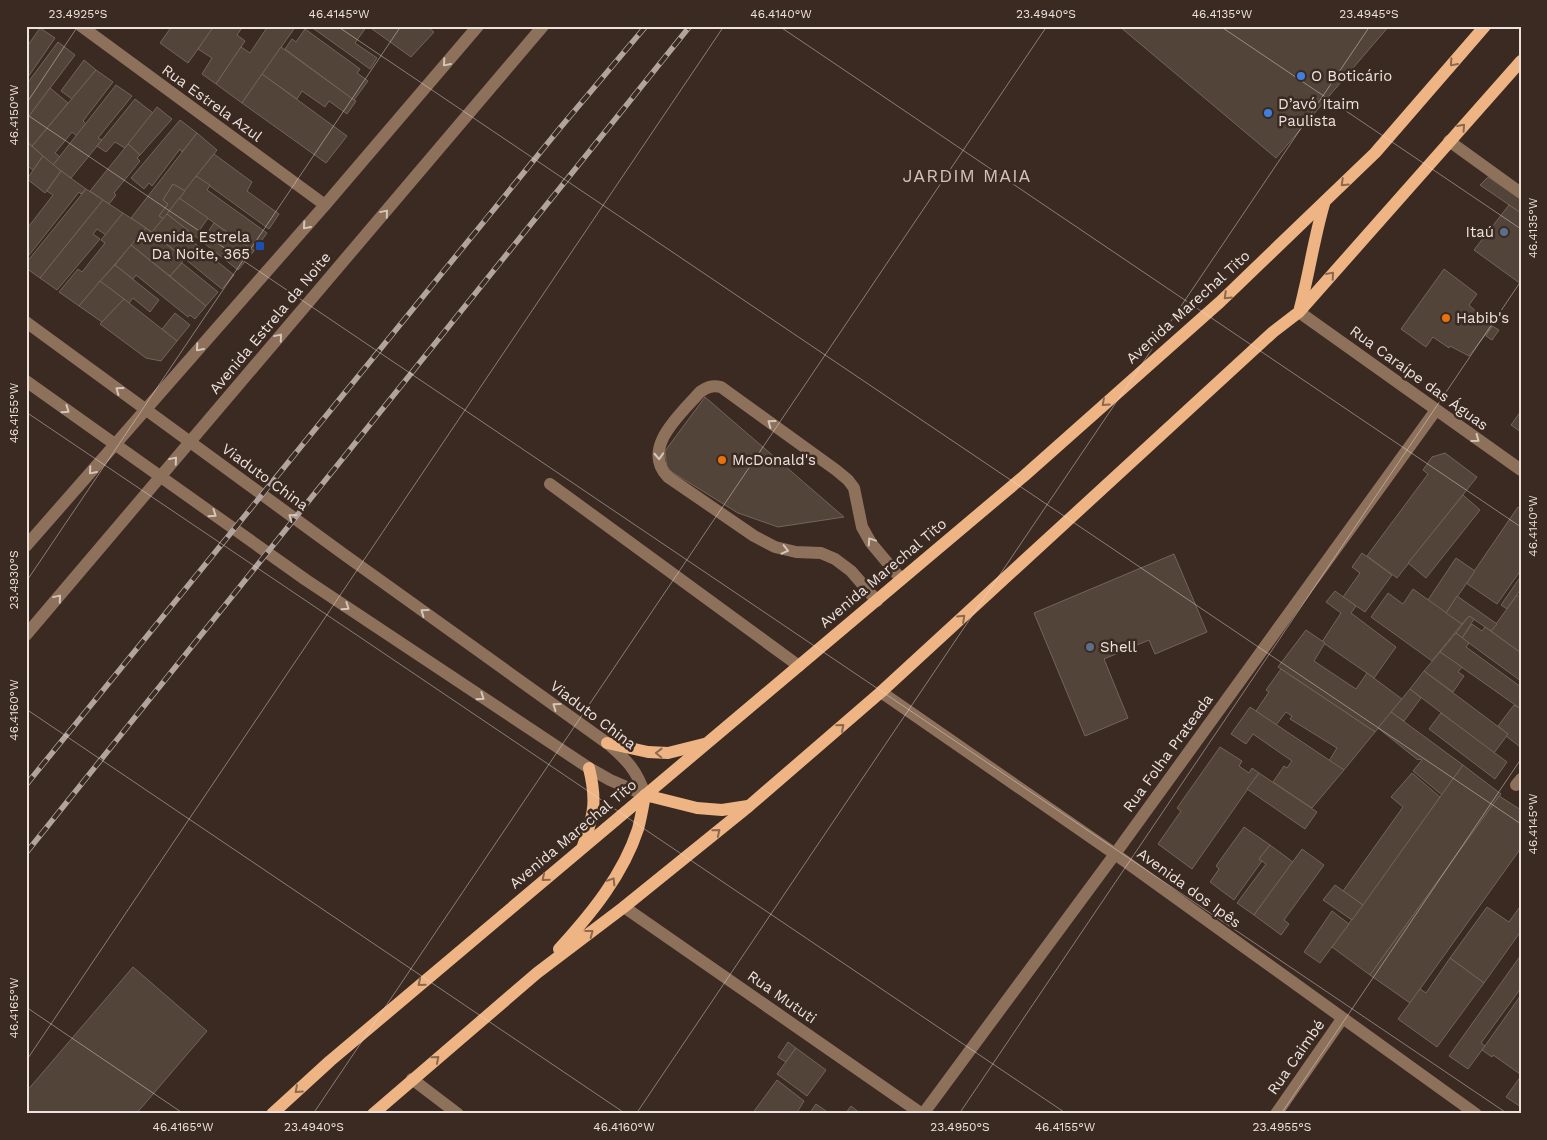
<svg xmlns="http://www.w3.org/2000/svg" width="1547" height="1140" font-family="'Work Sans',sans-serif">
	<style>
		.building { fill: #524438; stroke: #746458 }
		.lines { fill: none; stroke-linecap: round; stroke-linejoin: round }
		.minor { stroke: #8e715b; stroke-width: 12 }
		.major { stroke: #eeb484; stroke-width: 12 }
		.rail-casing { stroke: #b1a49e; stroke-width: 5.5 }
		.rail { stroke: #3a2a22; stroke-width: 4; stroke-dasharray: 11; stroke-linecap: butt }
		.oneway { stroke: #d5c6bc }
		.oneway2 { stroke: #8b684e }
		.ticks { fill: none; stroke: #ede2dd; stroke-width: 1; stroke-opacity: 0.45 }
		.shop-dot { fill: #3f7fe0; stroke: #3a2a22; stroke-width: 2 }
		.service-dot { fill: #5c6f8a; stroke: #3a2a22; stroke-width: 2 }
		.transit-dot { fill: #1a4fb4; stroke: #3a2a22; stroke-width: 2 }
		.food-dot { fill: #e8710a; stroke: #3a2a22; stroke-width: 2 }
		.labels { text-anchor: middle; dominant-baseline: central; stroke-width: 5; stroke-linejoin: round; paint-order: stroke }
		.poi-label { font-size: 15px; fill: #ede2dd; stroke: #3a2a22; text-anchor: start }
		.street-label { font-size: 15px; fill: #ede2dd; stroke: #3a2a22 }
		.quarter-label { font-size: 18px; letter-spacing: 1px; fill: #d6c1b8; stroke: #3a2a22 }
		.neatline { fill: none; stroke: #ede2dd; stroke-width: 2 }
		.ticks-label { font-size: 12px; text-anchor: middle; fill: #ede2dd }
	</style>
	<rect width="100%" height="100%" fill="#3a2a22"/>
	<!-- building -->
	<g class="building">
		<path d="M172,26H211L213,28L188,63L160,43Z"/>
		<path d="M214,26H243L237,35L245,41L216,84L202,74L212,58L198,49Z"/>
		<path d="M268,26H296L242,103L216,84L241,47L250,53Z"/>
		<path d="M310,26H367L355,43L377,58L370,69Z"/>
		<path d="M368,26H426L434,32L411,57Z"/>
		<path d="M1119,26H1389L1276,158Z"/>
		<path d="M40,28L55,38L26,80V48Z"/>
		<path d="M305,29L360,69L357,73L368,81L354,100L285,49L292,39L296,42Z"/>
		<path d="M58,42L75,55L26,120V85Z"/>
		<path d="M281,47L354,100L356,101L347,114L329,101L325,107L302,91L297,99L262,74Z"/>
		<path d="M84,60L96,70L72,99L61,91Z"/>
		<path d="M96,70L113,82L83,121L86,124L77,136L72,132L55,153L60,157L53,165L32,146Z"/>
		<path d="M262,74L347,136L326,163L242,103Z"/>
		<path d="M116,85L132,96L98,138L102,140L71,178L53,165Z"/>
		<path d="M50,88L68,103L32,146L26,141V120Z"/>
		<path d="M135,99L153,113L125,148L115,142L106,152L97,146Z"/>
		<path d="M157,107L172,119L140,155L128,144Z"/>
		<path d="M180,120L197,133L182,152L180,149L152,186L149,183L144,189L131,178Z"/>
		<path d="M197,133L217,150L185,191L173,184L163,200L168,204L159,216L164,219L152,232L131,218Z"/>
		<path d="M27,142L43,156L33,170L26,165Z"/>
		<path d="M128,144L140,155L137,158L140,161L114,193L116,195L109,204L90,191Z"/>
		<path d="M214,154L252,182L247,191L279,214L269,229L196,176Z"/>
		<path d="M43,156L61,171L45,193L27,179Z"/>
		<path d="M61,171L86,189L81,194L79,192L26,259V230L53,195L47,191Z"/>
		<path d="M196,176L210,185L207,190L267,233L254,251L179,198Z"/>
		<path d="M1488,177L1521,199V213L1480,185Z"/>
		<path d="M173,184L185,191L164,219L159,216L168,204L163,200Z"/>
		<path d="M86,189L103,200L40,278L26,268V263Z"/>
		<path d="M179,198L208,218L199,231L205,236L214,223L254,251L238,270L167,214Z"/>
		<path d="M103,200L123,213L106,235L97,229L93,234L100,239L57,290L40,278Z"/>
		<path d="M1509,205L1521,213V284L1474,250Z"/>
		<path d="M123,213L146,228L79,306L59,292L78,269L82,272L105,243L101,240Z"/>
		<path d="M167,214L195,236L192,241L234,275L222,289L152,232Z"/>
		<path d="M146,228L185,259L170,276L131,245Z"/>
		<path d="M131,245L206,306L195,319L190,315L188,317L136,275L133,279L115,265Z"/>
		<path d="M182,263L218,292L206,306L170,276Z"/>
		<path d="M115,265L159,300L150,312L133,298L129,303L100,281Z"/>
		<path d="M1444,269L1477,294L1469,305L1492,326L1469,356L1450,346L1449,348L1433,337L1426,347L1401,329Z"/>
		<path d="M100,281L124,299L102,322L79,306Z"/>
		<path d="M124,299L177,341L161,361L146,358L100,324Z"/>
		<path d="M175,313L190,325L177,341L162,329Z"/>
		<path d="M1492,326L1499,330L1492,340L1486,336Z"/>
		<path d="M705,397L844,517L778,527L738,513L667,469L665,451Z"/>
		<path d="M1521,411V432L1511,425Z"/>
		<path d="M1445,453L1477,477L1397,578L1367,556L1428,474L1423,470L1432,457Z"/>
		<path d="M1463,495L1480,510L1426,578L1408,563Z"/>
		<path d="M1518,507L1521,509V570L1497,604L1466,583Z"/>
		<path d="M1362,553L1392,575L1365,612L1343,597L1360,573L1352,567Z"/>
		<path d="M1174,554L1207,632L1155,654L1149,640L1104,659L1128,718L1085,736L1034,613Z"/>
		<path d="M1456,558L1475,571L1446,613L1428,600Z"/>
		<path d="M1521,576V589L1507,609L1501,605Z"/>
		<path d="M1413,589L1462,624L1432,661L1371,617L1388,593L1403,604Z"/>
		<path d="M1335,591L1356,606L1351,613L1396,647L1374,678L1322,642L1341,613L1326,602Z"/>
		<path d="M1517,595L1521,598V653L1491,631Z"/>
		<path d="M1457,596L1497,624L1491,631L1469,616L1462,624L1446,613Z"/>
		<path d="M1469,616L1474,619L1462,638L1456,633Z"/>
		<path d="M1472,624L1482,631L1485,627L1521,653V681L1462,638Z"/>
		<path d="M1306,630L1325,643L1314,661L1356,689L1367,673L1402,699L1375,732L1278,667Z"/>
		<path d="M1456,633L1469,643L1466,647L1521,687V709L1440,652Z"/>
		<path d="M1440,652L1462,667L1458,672L1464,676L1453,692L1424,671Z"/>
		<path d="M1281,669L1375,732L1344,770L1329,761L1337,748L1290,719L1292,716L1286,712L1276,725L1256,711L1269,692L1266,690Z"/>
		<path d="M1424,671L1508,734L1494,753L1410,689Z"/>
		<path d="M1410,689L1421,698L1404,721L1391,712Z"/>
		<path d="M1514,705L1521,709V744L1519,746L1506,736L1508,734L1498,726Z"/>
		<path d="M1250,707L1344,770L1312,808L1273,782L1284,766L1287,768L1292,761L1253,734L1246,744L1231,734Z"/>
		<path d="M1391,712L1463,765L1442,795L1413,771L1422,760L1419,759L1418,760L1378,728Z"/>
		<path d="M1441,713L1507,762L1495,779L1429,729Z"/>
		<path d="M1220,747L1242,761L1239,766L1249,773L1252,768L1259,773L1192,869L1158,844L1181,811L1177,808Z"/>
		<path d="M1463,765L1501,794L1370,975L1332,947Z"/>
		<path d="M1259,773L1317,812L1305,829L1247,789Z"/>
		<path d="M1412,773L1440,797L1363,905L1343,891L1403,807L1391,797Z"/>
		<path d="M1499,796L1521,810V848L1410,1003L1370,975Z"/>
		<path d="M1244,827L1270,845L1259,859L1262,861L1234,900L1210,882L1219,869L1216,866Z"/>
		<path d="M1270,845L1293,862L1254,915L1237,903L1266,864L1259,859Z"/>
		<path d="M1302,849L1324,865L1284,920L1289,924L1281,935L1254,915Z"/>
		<path d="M1335,885L1363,905L1352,920L1323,900Z"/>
		<path d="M1487,907L1509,922L1519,908L1521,910V931L1484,983L1450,958Z"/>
		<path d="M1332,911L1349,924L1320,963L1304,952Z"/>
		<path d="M1521,955V988L1481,1043L1485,1046L1468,1069L1449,1056Z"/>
		<path d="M1450,958L1484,983L1437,1047L1398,1019L1420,989L1426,993Z"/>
		<path d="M133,967L207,1031L136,1114H26V1092Z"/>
		<path d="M1521,995V1073L1520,1074L1493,1055L1492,1057L1482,1050Z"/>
		<path d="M788,1042L796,1048L786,1062L778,1057Z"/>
		<path d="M796,1048L826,1070L807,1096L777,1074Z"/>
		<path d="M1521,1076V1107L1506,1097Z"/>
		<path d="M777,1080L804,1101L796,1114H752Z"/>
		<path d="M816,1104L826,1111L824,1114H809Z"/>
		<path d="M851,1106L861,1114H845Z"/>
	</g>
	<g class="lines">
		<!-- minor -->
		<g class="minor">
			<path d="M81,26L325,205"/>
			<path d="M1449,141L1521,193"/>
			<path d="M1299,312L1521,470"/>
			<path d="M26,322L342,553L607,743C626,759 637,770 645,795"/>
			<path d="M26,381L306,580L589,768L610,780L645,795"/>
			<path d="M550,484L799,666"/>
			<path d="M26,546L325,205L478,26"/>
			<path d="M877,601L851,571L835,559L821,553L796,552L775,547L754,536L668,477C640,448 681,414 700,392C707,387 712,385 721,387L836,470L848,480L854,488L862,527L871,543L901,579"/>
			<path d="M26,635L543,26"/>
			<path d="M881,692L1115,854L1476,1114"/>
			<path d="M1516,785L1521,779"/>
			<path d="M624,907L922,1114"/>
			<path d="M412,1079L458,1114"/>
			<path d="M923,1114L1115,854L1436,410"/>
			<path d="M1276,1114L1342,1019"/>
		</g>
		<!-- major -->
		<g class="major">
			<path d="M1300,308C1309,274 1314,238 1324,204"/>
			<path d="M607,743L648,752L668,753L704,744"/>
			<path d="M583,846C594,814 597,801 589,768"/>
			<path d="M559,949C591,914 623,875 638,829C641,818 643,806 645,795L697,808L722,810L748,806"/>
			<path d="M272,1114L330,1061L1024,476L1220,302L1375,153L1485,26"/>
			<path d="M373,1114L537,973L624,907L749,806L881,692L1273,332L1299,312L1521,61"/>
		</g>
		<defs>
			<g id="rail">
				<path d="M26,785L560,128L646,26"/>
				<path d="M26,853L690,26"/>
			</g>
		</defs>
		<!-- rail casing -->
		<use href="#rail" class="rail-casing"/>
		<!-- rail -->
		<use href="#rail" class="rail"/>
	</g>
	<!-- one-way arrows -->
	<defs><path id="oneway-chevron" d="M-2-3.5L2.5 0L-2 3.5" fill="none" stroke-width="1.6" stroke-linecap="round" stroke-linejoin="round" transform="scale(1.25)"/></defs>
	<g class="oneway">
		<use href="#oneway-chevron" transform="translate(446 63) rotate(131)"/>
		<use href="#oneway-chevron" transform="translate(385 213) rotate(-50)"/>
		<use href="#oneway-chevron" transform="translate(306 226) rotate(131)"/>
		<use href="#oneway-chevron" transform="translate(279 337) rotate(-50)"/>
		<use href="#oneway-chevron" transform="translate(199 348) rotate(131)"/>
		<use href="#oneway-chevron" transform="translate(119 390) rotate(-144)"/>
		<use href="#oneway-chevron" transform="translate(66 410) rotate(35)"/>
		<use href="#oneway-chevron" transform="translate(771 423) rotate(-144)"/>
		<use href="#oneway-chevron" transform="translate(1476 439) rotate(36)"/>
		<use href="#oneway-chevron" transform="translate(659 456) rotate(87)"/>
		<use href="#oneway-chevron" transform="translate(174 460) rotate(-50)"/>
		<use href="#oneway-chevron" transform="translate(92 471) rotate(131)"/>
		<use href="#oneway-chevron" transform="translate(213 514) rotate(35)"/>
		<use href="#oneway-chevron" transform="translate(292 517) rotate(-144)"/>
		<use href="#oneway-chevron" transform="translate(871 541) rotate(-124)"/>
		<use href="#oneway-chevron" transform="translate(785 550) rotate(14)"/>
		<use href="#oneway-chevron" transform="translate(58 598) rotate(-50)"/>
		<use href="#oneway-chevron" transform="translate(346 607) rotate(34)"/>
		<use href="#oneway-chevron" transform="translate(424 612) rotate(-144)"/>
		<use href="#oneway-chevron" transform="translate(481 697) rotate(34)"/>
		<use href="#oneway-chevron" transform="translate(556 706) rotate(-144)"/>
	</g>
	<g class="oneway2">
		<use href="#oneway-chevron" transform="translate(1453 63) rotate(131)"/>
		<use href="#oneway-chevron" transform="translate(1462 127) rotate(-48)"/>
		<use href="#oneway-chevron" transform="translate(1344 183) rotate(136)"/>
		<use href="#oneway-chevron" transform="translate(1331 275) rotate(-49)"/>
		<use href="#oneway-chevron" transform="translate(1227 296) rotate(136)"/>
		<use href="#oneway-chevron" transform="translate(1105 403) rotate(138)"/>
		<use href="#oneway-chevron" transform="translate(962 618) rotate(-43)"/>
		<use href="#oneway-chevron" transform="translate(841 727) rotate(-41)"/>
		<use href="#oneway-chevron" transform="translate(659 753) rotate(-179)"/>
		<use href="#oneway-chevron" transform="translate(717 832) rotate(-39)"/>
		<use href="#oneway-chevron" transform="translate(545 878) rotate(140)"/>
		<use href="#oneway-chevron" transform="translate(612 881) rotate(-58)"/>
		<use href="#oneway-chevron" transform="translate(590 933) rotate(-37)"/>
		<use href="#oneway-chevron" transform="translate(421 983) rotate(140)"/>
		<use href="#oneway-chevron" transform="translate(436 1059) rotate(-40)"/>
		<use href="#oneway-chevron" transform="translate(298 1090) rotate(138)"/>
	</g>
	<!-- ticks -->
	<path class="ticks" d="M337,26L1521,824M779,26L1521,527M1220,26L1521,229M26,104L78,26M26,114L1508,1114M26,412L1067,1114M26,582L401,26M26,709L626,1114M26,1007L184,1114M26,1061L724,26M313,1114L1047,26M636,1114L1370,26M959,1114L1521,281M1281,1114L1521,759"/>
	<!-- markers -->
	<g class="shop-dot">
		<circle cx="1301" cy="76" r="5"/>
		<circle cx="1268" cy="113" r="5"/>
	</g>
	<g class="service-dot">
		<circle cx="1504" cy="232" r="5"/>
		<circle cx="1090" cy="647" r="5"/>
	</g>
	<rect class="transit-dot" x="255" y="241" width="10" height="10" rx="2.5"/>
	<g class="food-dot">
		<circle cx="1446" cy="318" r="5"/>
		<circle cx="722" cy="460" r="5"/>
	</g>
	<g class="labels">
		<!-- poi labels -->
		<g class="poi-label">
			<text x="1311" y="76">O Boticário</text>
			<text x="1278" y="104">D’avó Itaim<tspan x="1278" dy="17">Paulista</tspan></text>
			<text x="1494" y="232" text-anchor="end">Itaú</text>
			<text x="250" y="237" text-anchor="end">Avenida Estrela<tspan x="250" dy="17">Da Noite, 365</tspan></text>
			<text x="1456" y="318">Habib's</text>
			<text x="732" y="460">McDonald's</text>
			<text x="1100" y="647">Shell</text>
		</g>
		<!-- street labels -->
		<g class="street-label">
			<text transform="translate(212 103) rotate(36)">Rua Estrela Azul</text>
			<text transform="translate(1188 307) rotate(-42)">Avenida Marechal Tito</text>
			<text transform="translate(270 323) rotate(-50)">Avenida Estrela da Noite</text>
			<text transform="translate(1419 378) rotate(36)">Rua Caraípe das Águas</text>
			<text transform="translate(265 477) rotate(36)">Viaduto China</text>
			<text transform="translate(883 573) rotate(-40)">Avenida Marechal Tito</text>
			<text transform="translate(593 715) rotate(37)">Viaduto China</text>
			<text transform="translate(1168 753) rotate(-54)">Rua Folha Prateada</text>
			<text transform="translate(573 834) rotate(-40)">Avenida Marechal Tito</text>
			<text transform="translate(1189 888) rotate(36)">Avenida dos Ipês</text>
			<text transform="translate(782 997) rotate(35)">Rua Mututi</text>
			<text transform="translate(1296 1057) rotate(-55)">Rua Caimbé</text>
		</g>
		<!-- quarter labels -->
		<g class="quarter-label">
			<text x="967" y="175">JARDIM MAIA</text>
		</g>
	</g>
	<!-- border -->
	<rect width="1547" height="1140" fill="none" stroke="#3a2a22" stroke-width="55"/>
	<rect x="28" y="28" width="1492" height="1084" class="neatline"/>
	<g class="ticks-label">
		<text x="78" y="18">23.4925°S</text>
		<text x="339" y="18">46.4145°W</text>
		<text x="781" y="18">46.4140°W</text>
		<text x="1046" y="18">23.4940°S</text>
		<text x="1222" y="18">46.4135°W</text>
		<text x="1369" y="18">23.4945°S</text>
		<text transform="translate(14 115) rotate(-90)" y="4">46.4150°W</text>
		<text transform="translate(1533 228) rotate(-90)" y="4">46.4135°W</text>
		<text transform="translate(14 413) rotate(-90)" y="4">46.4155°W</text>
		<text transform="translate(1533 526) rotate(-90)" y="4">46.4140°W</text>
		<text transform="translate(14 580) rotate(-90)" y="4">23.4930°S</text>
		<text transform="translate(14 710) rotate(-90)" y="4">46.4160°W</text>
		<text transform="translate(1533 824) rotate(-90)" y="4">46.4145°W</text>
		<text transform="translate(14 1008) rotate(-90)" y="4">46.4165°W</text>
		<text x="183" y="1131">46.4165°W</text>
		<text x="314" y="1131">23.4940°S</text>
		<text x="624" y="1131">46.4160°W</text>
		<text x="960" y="1131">23.4950°S</text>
		<text x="1065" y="1131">46.4155°W</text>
		<text x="1282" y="1131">23.4955°S</text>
	</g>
</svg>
